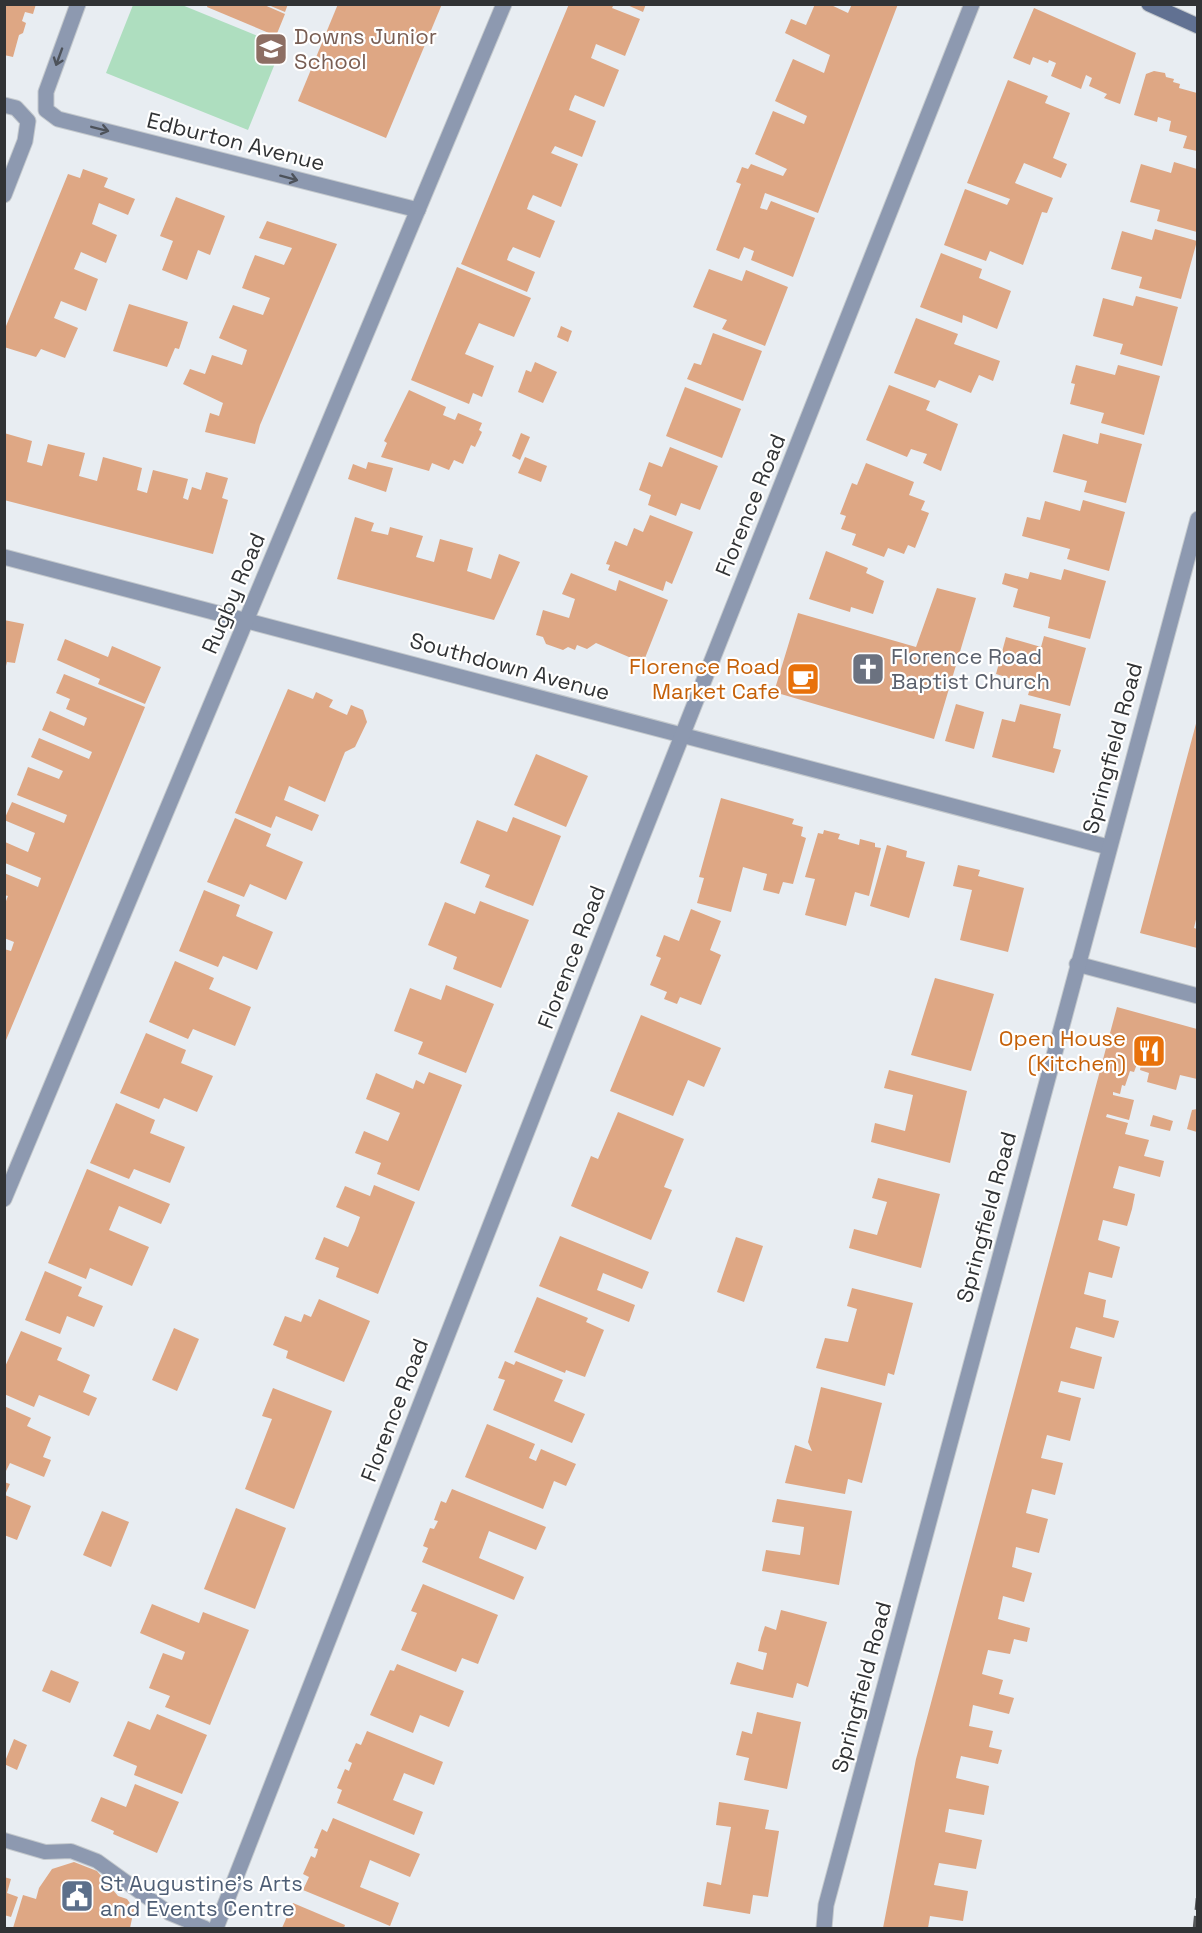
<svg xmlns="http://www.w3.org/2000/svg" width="1202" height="1933" font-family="'Space Grotesk',sans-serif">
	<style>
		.green { fill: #aedebf }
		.building { fill: #dea784 }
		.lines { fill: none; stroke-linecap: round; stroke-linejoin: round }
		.lane-casing { stroke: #c3c8cc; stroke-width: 16 }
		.street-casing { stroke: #c3c8cc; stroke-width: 17 }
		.secondary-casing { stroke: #c3c8cc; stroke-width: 17 }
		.lane { stroke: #8d99b0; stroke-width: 14 }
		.street { stroke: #8d99b0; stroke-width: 15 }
		.secondary { stroke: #617192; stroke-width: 15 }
		.rail { stroke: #55585a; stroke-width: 4.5; stroke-dasharray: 12 6; stroke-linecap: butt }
		.oneway { stroke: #4d525a }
		.labels { text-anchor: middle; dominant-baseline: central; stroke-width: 4.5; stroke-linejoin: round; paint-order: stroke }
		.education-label { font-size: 22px; fill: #785e54; stroke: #fff; text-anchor: start }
		.street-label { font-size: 22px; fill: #313335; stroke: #fff }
		.worship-label { font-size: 22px; fill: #5b616d; stroke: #fff; text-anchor: start }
		.food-label { font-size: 22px; fill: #c56008; stroke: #fff; text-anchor: end }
		.service-label { font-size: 22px; fill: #4e5e75; stroke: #fff; text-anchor: start }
	</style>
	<rect width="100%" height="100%" fill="#e8edf2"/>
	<!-- green -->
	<path class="green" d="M133,5H182L282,46L248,130L106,73Z"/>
	<!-- building -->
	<g class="building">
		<path d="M4,4H36L33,14L25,12L22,21L26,23L23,33L19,35L13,57L4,55Z"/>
		<path d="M208,4H262L285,14L276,36L207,7Z"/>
		<path d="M266,4H288L285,12Z"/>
		<path d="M338,4H442L386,138L298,101Z"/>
		<path d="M569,4H614L612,8L640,19L625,56L596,44L591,58L619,70L604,107L575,95L572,101L569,110L596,121L582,157L555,146L551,153L578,164L561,207L533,195L529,203L527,209L555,221L540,258L513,247L509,254L507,260L535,272L527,292L461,264Z"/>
		<path d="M625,4H646L643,12Z"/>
		<path d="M815,4H829L848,13L852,4H898L818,213L765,193L760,208L767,210L771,201L815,218L793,277L751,260L754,251L744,247L739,259L716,250L741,184L736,182L742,167L748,169L751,164L783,176L787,169L755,154L773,111L804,124L807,116L775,101L793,59L824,73L830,55L785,33L791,19L806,25Z"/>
		<path d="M1034,8L1136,53L1120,104L1104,98L1107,94L1089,86L1092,78L1086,75L1081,89L1051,76L1056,63L1049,60L1048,63L1033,57L1030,65L1013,58Z"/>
		<path d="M1154,71L1165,73L1166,77L1174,79L1173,82L1180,84L1179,88L1197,93V151L1183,148L1187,136L1169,131L1171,121L1158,117L1157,122L1134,115L1146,74Z"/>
		<path d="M1008,80L1048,96L1045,103L1070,113L1053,158L1067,164L1061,178L1024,163L1015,183L1053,198L1047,213L1042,212L1023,265L990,251L986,261L944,245L965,189L1007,205L1010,199L967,183Z"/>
		<path d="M1174,162L1197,169V232L1157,221L1160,210L1130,202L1141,164L1171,173Z"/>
		<path d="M83,169L108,178L104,187L135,199L128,215L99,203L92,224L117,235L106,263L81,252L74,269L98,279L86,311L61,301L54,318L78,328L65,358L41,349L36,357L4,347V331L68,174L80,178Z"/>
		<path d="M176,197L225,216L210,255L198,250L187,280L162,270L173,241L160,236Z"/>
		<path d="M267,221L337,244L260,425L255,444L205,432L210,413L219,416L223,403L183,384L190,369L205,374L212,355L242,365L247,350L219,338L233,305L263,315L270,298L242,288L248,272L255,255L284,265L292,248L259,238Z"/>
		<path d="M1155,229L1197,241L1181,299L1139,288L1142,277L1111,269L1122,231L1152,240Z"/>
		<path d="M941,253L982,269L979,278L1011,291L997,329L963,315L962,323L920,307Z"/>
		<path d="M457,267L531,298L514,337L479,323L465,354L494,366L482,397L473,393L469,404L411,380Z"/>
		<path d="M709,269L742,281L746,270L788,287L765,346L722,329L727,320L693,307Z"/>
		<path d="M1136,296L1178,307L1162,366L1120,354L1123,344L1093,336L1103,298L1133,306Z"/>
		<path d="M129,304L188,322L179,349L175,348L167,367L113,351Z"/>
		<path d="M916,318L958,334L954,344L1000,361L993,381L979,375L971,393L939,380L935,388L894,373Z"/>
		<path d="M561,326L572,331L568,342L557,337Z"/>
		<path d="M713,333L762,351L743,401L687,379L694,363L701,365Z"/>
		<path d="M535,362L557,372L543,403L518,392L526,370L531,372Z"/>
		<path d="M1076,365L1115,375L1118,365L1160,376L1144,435L1101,423L1104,413L1070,404L1075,384L1071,383Z"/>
		<path d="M889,385L930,401L926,410L958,424L941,471L923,463L927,454L911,449L907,457L866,440Z"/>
		<path d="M685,387L741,409L722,458L666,436Z"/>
		<path d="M409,390L446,407L443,415L455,420L458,413L482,423L479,430L482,432L475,447L471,445L463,464L454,460L449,470L432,463L429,471L381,457L387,443L384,441Z"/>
		<path d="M4,433L32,441L27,462L42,466L48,444L85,453L79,476L97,481L103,457L142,468L137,490L147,493L153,470L188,479L183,498L188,500L192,487L201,490L206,472L228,478L222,498L228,500L213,554L4,500Z"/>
		<path d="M521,433L530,437L520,460L512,456Z"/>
		<path d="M1100,433L1142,444L1126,503L1084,492L1087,481L1053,472L1063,434L1098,444Z"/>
		<path d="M670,447L718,466L700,510L681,503L676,516L648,505L651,495L639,490L649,462L662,467Z"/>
		<path d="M525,457L547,466L541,482L518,473Z"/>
		<path d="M368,462L393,468L386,492L348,479L353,464L366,469Z"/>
		<path d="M866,463L914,482L909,495L925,501L921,510L929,513L915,548L908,545L904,554L888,548L884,557L852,545L856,534L841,529L846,516L840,514L852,483L857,485Z"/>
		<path d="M1083,500L1125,512L1109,571L1067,559L1070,549L1022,536L1027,517L1040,520L1045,501L1080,511Z"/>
		<path d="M650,515L693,532L672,584L666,581L663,591L608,570L610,565L606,564L615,541L627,546L634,528L643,532Z"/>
		<path d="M355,517L374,523L371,531L388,535L390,527L423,536L416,557L434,562L440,539L473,548L467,571L491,579L499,554L520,562L494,620L337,579Z"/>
		<path d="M826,551L868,568L866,573L884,581L873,614L851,607L850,612L809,599Z"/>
		<path d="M1064,569L1106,581L1090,639L1048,628L1050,617L1013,607L1018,589L1002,584L1005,573L1028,579L1030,572L1061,580Z"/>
		<path d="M571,573L616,591L619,580L668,600L643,663L596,643L587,649L577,645L575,650L568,647L563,650L546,644L543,637L536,635L543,610L569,618L575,599L562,594Z"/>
		<path d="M937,588L976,598L934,739L774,692L798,613L916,647Z"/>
		<path d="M4,620L24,624L15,663L7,662L5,670Z"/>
		<path d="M1044,636L1086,648L1070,706L1028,695L1031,685L996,674L1006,637L1041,647Z"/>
		<path d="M65,639L108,657L112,646L161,667L145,704L98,684L100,679L57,660Z"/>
		<path d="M64,674L145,707L4,1045V949L11,951L14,942L4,938V906L8,896L4,895V873L38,887L41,878L5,863V842L28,852L35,833L4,820L12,802L64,823L67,815L17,795L28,767L59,779L63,771L31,757L39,738L89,759L92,752L42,730L50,711L84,726L87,718L66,709L70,699L56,693Z"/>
		<path d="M288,689L313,699L316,692L333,700L329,707L347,715L351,705L363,710L367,722L355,747L345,752L325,802L289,786L284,800L319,815L312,831L276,816L271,828L235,813Z"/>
		<path d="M956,704L984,712L974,749L945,741Z"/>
		<path d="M1020,704L1061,714L1053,748L1061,750L1054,773L992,757L1002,719L1015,722Z"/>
		<path d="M1197,720V915L1194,928L1197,929V948L1140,933Z"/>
		<path d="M536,754L588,776L566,827L514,805Z"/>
		<path d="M721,798L794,819L792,824L803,827L801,836L806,838L793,884L783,882L779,894L763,890L767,874L743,867L731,912L697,903L704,878L699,877Z"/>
		<path d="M513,817L561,836L533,906L485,887L490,875L460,863L477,820L507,832Z"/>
		<path d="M235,818L271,834L266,846L303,862L286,900L250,884L244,897L207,882Z"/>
		<path d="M824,830L840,834L838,839L859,845L860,839L875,843V847L881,848L869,896L855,892L846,926L805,915L815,879L805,877L818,833L823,834Z"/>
		<path d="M887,845L907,851L906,857L925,862L909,918L870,906Z"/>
		<path d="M958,865L980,870L978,876L1024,888L1008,952L960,940L972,890L953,886Z"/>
		<path d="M204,890L240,905L236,916L273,932L257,970L223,956L218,967L179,951Z"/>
		<path d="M480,901L529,920L501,988L453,969L457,957L428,945L445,902L475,914Z"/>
		<path d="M691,909L721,921L710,950L721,955L701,1005L680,997L677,1004L664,999L667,992L650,985L661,958L656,956L664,935L679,941Z"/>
		<path d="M175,961L214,978L209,989L251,1007L235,1046L193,1029L188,1039L149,1022Z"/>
		<path d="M935,978L994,994L971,1071L911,1055Z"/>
		<path d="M446,985L494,1004L466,1073L418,1054L423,1042L394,1031L410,988L441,1000Z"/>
		<path d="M1117,1007L1197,1029V1079L1180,1075L1176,1090L1147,1082L1149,1073L1140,1070L1141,1064H1137L1134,1072L1130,1071L1125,1086L1122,1085L1120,1094L1113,1092V1095L1134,1100L1129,1120L1107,1114L1106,1117L1128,1123L1125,1134L1149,1140L1144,1156L1164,1161L1160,1177L1119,1166L1113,1188L1135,1194L1132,1209L1127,1226L1103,1220L1098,1240L1120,1247L1112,1278L1089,1272L1084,1294L1106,1300L1103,1317L1119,1321L1114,1338L1076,1327L1070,1348L1102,1357L1094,1389L1061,1381L1058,1392L1081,1398L1070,1441L1047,1435L1041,1458L1063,1463L1055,1495L1032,1489L1026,1513L1048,1519L1039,1553L1016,1547L1012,1567L1032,1573L1024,1602L1003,1596L998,1619L1030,1628L1027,1642L1014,1639L1010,1654L988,1650L982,1674L1003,1680L999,1694L1014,1698L1009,1714L973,1705L969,1726L993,1731L989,1747L1002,1750L998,1764L961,1756L958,1768L956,1778L989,1786L984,1815L949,1809L945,1832L982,1840L976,1869L939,1863L934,1885L968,1891L963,1921L930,1916L928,1928H883L916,1759Z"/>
		<path d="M641,1015L721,1048L704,1087L688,1080L673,1116L610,1091Z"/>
		<path d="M146,1033L186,1050L181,1063L213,1076L197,1112L164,1098L159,1109L120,1093Z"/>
		<path d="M889,1070L967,1091L950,1163L871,1142L875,1123L905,1131L913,1095L884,1088Z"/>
		<path d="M429,1072L462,1085L419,1191L377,1174L381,1163L355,1153L364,1131L388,1141L400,1113L366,1099L376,1073L413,1089L416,1080L424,1084Z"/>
		<path d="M116,1103L155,1120L150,1133L185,1147L170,1183L134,1169L129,1179L90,1163Z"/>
		<path d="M1197,1109V1132L1187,1129L1192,1110Z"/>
		<path d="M618,1112L684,1139L664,1187L672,1190L651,1240L571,1206L591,1156L598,1159Z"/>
		<path d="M1153,1115L1173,1121L1170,1131L1150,1126Z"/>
		<path d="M87,1169L170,1204L161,1224L119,1206L109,1230L149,1247L132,1286L90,1268L86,1279L48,1263Z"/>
		<path d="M878,1178L940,1194L921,1268L849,1248L854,1229L877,1235L887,1202L872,1198Z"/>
		<path d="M374,1185L415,1202L378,1294L336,1277L339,1268L315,1259L324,1237L348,1247L355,1231L360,1217L336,1207L345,1186L370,1196Z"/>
		<path d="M560,1236L649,1272L642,1289L603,1273L597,1290L635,1305L629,1322L539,1286Z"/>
		<path d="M736,1237L763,1246L744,1302L717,1292Z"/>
		<path d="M45,1271L82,1287L78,1296L103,1306L94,1327L67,1316L60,1334L25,1320Z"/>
		<path d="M852,1288L913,1303L894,1375L888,1373L885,1386L816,1368L825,1338L848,1342L857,1309L847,1306Z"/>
		<path d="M537,1297L588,1318L586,1322L604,1330L585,1377L566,1370L565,1373L514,1352Z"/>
		<path d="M319,1299L370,1321L344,1382L286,1358L288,1351L273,1345L285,1316L301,1322L304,1314L311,1317Z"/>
		<path d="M174,1328L199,1339L177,1391L152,1380Z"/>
		<path d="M21,1331L62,1348L57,1360L90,1375L83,1392L97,1398L89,1416L39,1395L34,1407L4,1394V1369Z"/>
		<path d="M505,1361L514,1365L516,1361L563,1380L554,1401L585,1414L572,1443L493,1410L505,1380L498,1378Z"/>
		<path d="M821,1387L882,1403L862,1483L848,1479L845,1494L785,1483L795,1445L812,1451L808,1442Z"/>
		<path d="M273,1388L332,1411L294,1509L245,1489L272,1419L262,1416Z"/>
		<path d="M4,1406L31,1418L27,1426L51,1437L43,1457L51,1460L44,1477L10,1463L4,1475Z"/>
		<path d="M487,1424L535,1444L529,1458L536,1461L541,1449L576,1464L566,1486L554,1481L543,1509L465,1477Z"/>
		<path d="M4,1482L10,1484L5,1495L31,1506L17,1540L4,1535Z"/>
		<path d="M452,1489L546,1527L536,1550L489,1531L479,1558L524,1577L514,1600L422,1562L428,1548L423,1546L430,1528L434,1529L438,1521L434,1520L441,1501L446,1503Z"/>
		<path d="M777,1499L852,1511L839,1585L762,1571L766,1550L800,1555L804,1527L772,1522Z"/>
		<path d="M236,1508L286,1528L255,1609L204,1589Z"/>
		<path d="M102,1511L129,1522L111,1567L83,1555Z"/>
		<path d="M423,1584L498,1615L478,1664L462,1658L456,1672L401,1650L417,1613L411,1611Z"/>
		<path d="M152,1604L199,1623L203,1612L249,1630L210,1725L165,1707L170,1696L149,1688L163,1653L182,1660L185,1652L140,1633Z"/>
		<path d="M781,1610L827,1622L808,1687L797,1683L793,1698L730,1684L737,1662L763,1670L767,1653L758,1651L761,1638L765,1626L776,1630Z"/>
		<path d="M397,1664L464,1691L449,1727L420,1715L413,1733L370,1715L390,1670L394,1671Z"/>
		<path d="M51,1670L79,1682L70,1703L42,1691Z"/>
		<path d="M757,1712L801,1722L787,1789L744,1780L749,1758L736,1755L742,1731L752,1734Z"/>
		<path d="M157,1714L207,1735L182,1794L134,1775L137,1766L113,1756L128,1721L150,1730Z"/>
		<path d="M367,1731L443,1762L434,1785L404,1773L393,1800L423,1812L414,1835L337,1803L342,1790L337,1788L345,1769L349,1771L352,1763L348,1761L356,1743L361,1745Z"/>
		<path d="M14,1739L27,1745L17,1770L4,1764Z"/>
		<path d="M135,1784L179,1802L157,1853L113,1834L114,1831L91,1821L101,1797L126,1807Z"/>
		<path d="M719,1802L769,1810L765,1829L779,1831L768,1897L753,1895L750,1914L703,1906L707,1882L721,1885L731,1827L716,1825Z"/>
		<path d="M333,1818L420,1854L410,1877L370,1860L360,1887L399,1903L390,1926L303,1890L309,1877L303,1874L311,1856L315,1858L317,1853L318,1849L314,1848L322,1829L327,1832Z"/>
		<path d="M74,1862L97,1871L118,1896L127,1899L134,1909L130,1928H13L23,1895L36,1899L39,1888L52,1869Z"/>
		<path d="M4,1877L11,1879L7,1893L18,1897L11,1917L4,1915Z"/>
		<path d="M293,1903L345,1925L344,1928H282Z"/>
	</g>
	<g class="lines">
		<defs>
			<path id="lane" d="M4,1840L45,1852L71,1851L97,1861L169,1913L205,1928"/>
			<g id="street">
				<path d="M78,4L46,92V110L58,119L418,210"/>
				<path d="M4,105L16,108L28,121L25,141L4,195"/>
				<path d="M4,557L1108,847"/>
				<path d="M1077,964L1198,996"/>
				<path d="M4,1199L504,4"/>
				<path d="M216,1928L634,857L972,4"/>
				<path d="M824,1928L826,1905L1198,519"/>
			</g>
			<path id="secondary" d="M1149,4L1198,26"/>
		</defs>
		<!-- lane casing -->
		<use href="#lane" class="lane-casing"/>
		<!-- street casing -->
		<use href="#street" class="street-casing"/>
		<!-- secondary casing -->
		<use href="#secondary" class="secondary-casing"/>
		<!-- lane -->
		<use href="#lane" class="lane"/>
		<!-- street -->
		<use href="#street" class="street"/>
		<!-- secondary -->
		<use href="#secondary" class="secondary"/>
		<!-- rail -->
		<path class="rail" d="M1195,1928L1198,1898"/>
	</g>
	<!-- one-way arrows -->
	<defs><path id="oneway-shaft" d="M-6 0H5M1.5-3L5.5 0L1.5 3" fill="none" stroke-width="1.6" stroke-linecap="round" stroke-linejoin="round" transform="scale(1.5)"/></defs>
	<g class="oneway">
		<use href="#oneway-shaft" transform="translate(59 57) rotate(110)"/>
		<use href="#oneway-shaft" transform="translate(100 129) rotate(14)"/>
		<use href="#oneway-shaft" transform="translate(289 178) rotate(15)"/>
	</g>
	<!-- icons -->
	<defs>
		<symbol id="school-square" viewBox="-11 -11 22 22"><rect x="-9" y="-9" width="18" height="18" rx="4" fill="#8d6e63" stroke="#fff"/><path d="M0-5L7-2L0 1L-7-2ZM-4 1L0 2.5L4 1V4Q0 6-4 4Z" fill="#fff"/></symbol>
		<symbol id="church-square" viewBox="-11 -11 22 22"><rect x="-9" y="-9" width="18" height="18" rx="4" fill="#6b7280" stroke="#fff"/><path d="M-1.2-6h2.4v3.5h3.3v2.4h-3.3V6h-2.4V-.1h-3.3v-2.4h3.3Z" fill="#fff"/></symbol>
		<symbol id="cafe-square" viewBox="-11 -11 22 22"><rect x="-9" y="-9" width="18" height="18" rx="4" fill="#e8710a" stroke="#fff"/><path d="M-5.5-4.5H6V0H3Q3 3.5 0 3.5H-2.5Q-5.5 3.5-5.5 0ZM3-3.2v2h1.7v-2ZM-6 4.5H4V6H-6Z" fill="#fff"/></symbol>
		<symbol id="restaurant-square" viewBox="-11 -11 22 22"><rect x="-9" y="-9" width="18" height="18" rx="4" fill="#e8710a" stroke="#fff"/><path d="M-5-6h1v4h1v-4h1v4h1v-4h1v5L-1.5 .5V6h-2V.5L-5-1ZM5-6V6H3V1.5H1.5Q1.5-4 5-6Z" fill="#fff"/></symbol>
		<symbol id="civic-square" viewBox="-11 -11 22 22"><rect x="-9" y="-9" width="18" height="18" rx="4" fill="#5c6f8a" stroke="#fff"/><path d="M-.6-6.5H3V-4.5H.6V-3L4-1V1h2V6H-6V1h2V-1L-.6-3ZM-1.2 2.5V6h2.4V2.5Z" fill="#fff"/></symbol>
	</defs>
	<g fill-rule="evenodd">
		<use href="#school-square" x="252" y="30" width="38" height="38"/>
		<use href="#church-square" x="849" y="650" width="38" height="38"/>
		<use href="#cafe-square" x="784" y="660" width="38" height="38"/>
		<use href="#restaurant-square" x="1130" y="1032" width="38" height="38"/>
		<use href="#civic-square" x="58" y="1877" width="38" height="38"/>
	</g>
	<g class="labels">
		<!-- education labels -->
		<g class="education-label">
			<text x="294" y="36">Downs Junior<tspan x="294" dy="25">School</tspan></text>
		</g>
		<!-- street labels -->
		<g class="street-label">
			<text transform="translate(236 141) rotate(14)">Edburton Avenue</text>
			<text transform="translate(750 505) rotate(-68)">Florence Road</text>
			<text transform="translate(233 593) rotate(-67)">Rugby Road</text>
			<text transform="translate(510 666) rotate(15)">Southdown Avenue</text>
			<text transform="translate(1112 748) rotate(-75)">Springfield Road</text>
			<text transform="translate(571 957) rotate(-69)">Florence Road</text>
			<text transform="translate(986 1217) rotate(-75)">Springfield Road</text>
			<text transform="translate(394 1410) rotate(-69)">Florence Road</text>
			<text transform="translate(861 1687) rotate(-75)">Springfield Road</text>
		</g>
		<!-- worship labels -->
		<g class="worship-label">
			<text x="891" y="656">Florence Road<tspan x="891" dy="25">Baptist Church</tspan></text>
		</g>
		<!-- food labels -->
		<g class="food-label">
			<text x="780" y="666">Florence Road<tspan x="780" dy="25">Market Cafe</tspan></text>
			<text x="1126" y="1038">Open House<tspan x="1126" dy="25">(Kitchen)</tspan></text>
		</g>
		<!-- service labels -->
		<g class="service-label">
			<text x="100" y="1883">St Augustine's Arts<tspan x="100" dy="25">and Events Centre</tspan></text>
		</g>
	</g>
	<!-- border -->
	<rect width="1202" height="1933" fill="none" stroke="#313335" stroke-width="12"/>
</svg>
